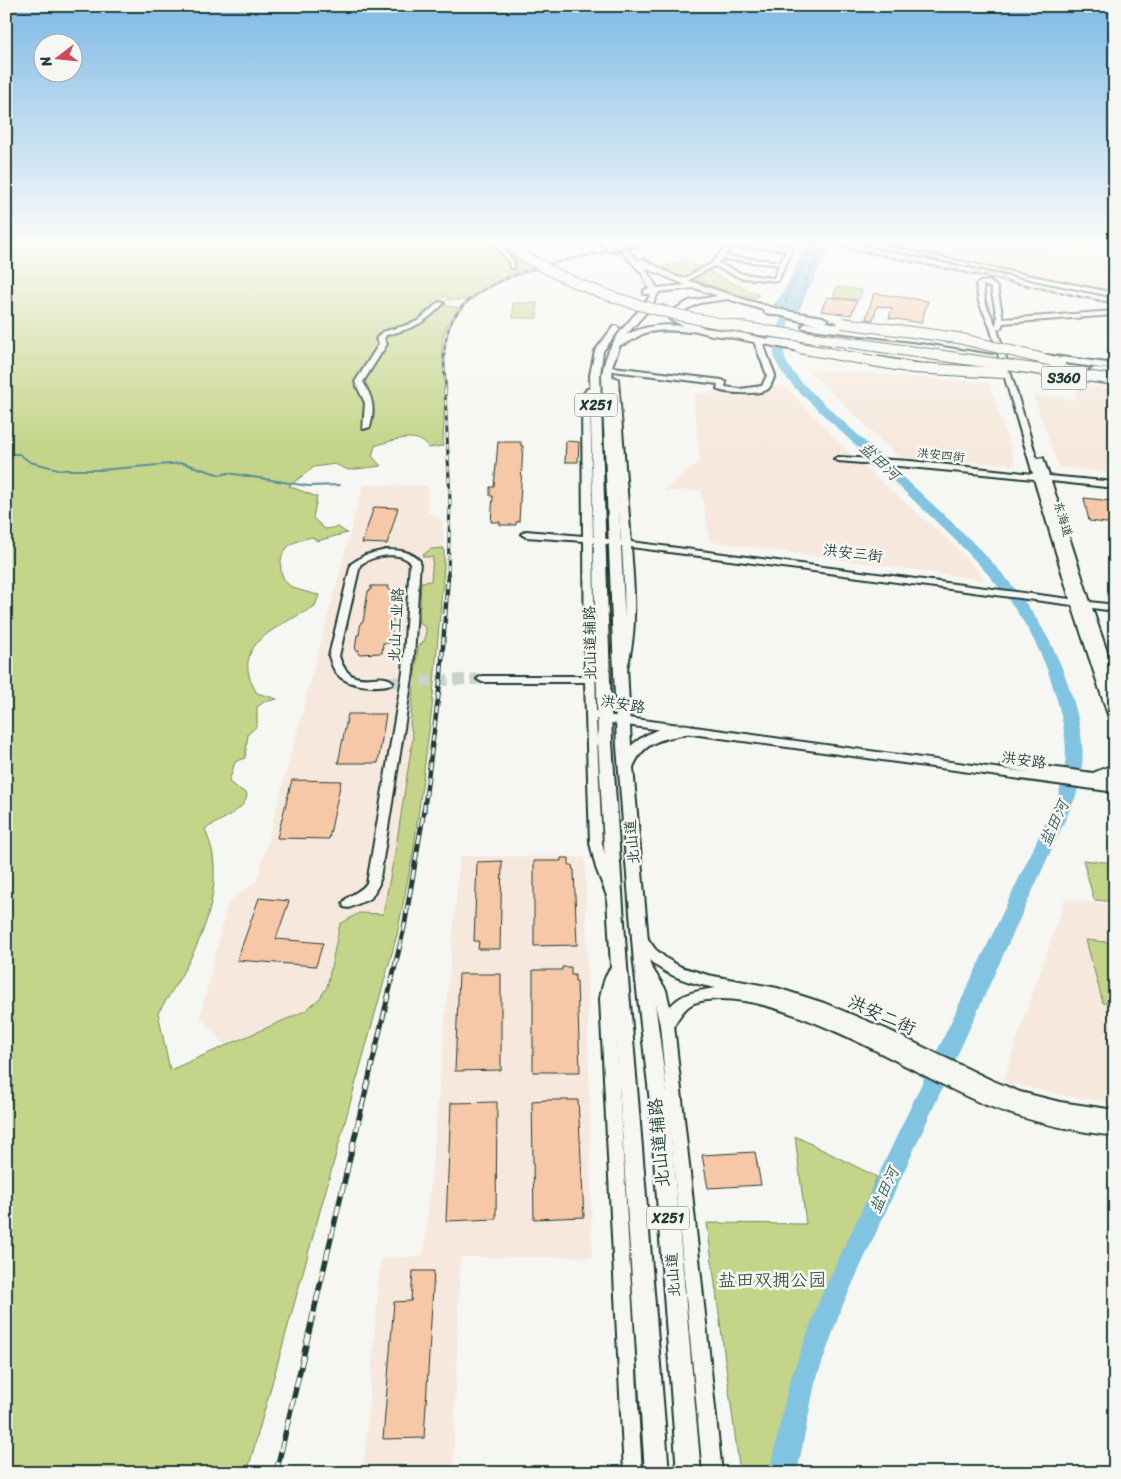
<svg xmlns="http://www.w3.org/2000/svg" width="1121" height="1479" font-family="Sriracha,'LXGW WenKai TC',sans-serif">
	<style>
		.built { fill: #f6e8dc }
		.green { fill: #c4d488; stroke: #72885e }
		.water { fill: #81c4e2; stroke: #5a8e9c }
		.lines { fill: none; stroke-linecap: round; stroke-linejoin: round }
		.shore { stroke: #46737a; stroke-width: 1 }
		.stream { stroke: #5a8e9c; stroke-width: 2 }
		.river { fill: #81c4e2; fill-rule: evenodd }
		.building { fill: #f7c8a7; stroke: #1f3d34 }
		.minor-tunnel-far1 { stroke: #cbd1cc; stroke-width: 7; stroke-dasharray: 7 3; stroke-linecap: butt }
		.minor-tunnel { stroke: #cbd1cc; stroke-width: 11; stroke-dasharray: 11 5.5; stroke-linecap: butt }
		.minor-casing { stroke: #1f3d34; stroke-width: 4 }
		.major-casing { stroke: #1f3d34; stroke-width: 4 }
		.highway-casing { stroke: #1f3d34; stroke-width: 4 }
		.minor { fill: #f6f6f2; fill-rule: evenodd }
		.major { fill: #f6f6f2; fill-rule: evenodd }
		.highway { fill: #f6f6f2; fill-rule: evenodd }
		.rail-far4-casing { stroke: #1f3d34; stroke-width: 2.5 }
		.rail-far3-casing { stroke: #1f3d34; stroke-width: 3 }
		.rail-far2-casing { stroke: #1f3d34; stroke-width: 4.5 }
		.rail-far1-casing { stroke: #1f3d34; stroke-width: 5 }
		.rail-casing { stroke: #1f3d34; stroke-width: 5.5 }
		.rail-far4 { stroke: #f6f6f2; stroke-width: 1; stroke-dasharray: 4.5; stroke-linecap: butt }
		.rail-far3 { stroke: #f6f6f2; stroke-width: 2; stroke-dasharray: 5.5; stroke-linecap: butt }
		.rail-far2 { stroke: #f6f6f2; stroke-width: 2.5; stroke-dasharray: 7; stroke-linecap: butt }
		.rail-far1 { stroke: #f6f6f2; stroke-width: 3; stroke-dasharray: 9; stroke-linecap: butt }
		.rail { stroke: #f6f6f2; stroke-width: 4; stroke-dasharray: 11; stroke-linecap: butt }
		.highway-bridge-casing { stroke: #1f3d34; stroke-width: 12; stroke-linecap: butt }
		.highway-bridge { stroke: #f6f6f2; stroke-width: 10 }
		.labels { text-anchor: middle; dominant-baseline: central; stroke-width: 5; stroke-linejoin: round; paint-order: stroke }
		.far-street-label { font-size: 12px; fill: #1f3d34; stroke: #f6f6f2 }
		.shield { fill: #f6f6f2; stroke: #60746d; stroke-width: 1 }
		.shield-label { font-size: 14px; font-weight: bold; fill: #1f3d34 }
		.street-label { font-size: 15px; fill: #1f3d34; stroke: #f6f6f2 }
		.water-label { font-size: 16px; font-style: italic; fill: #385f60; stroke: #f6f6f2 }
		.near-street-label { font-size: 18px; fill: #1f3d34; stroke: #f6f6f2 }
		.near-park-label { font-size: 18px; fill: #405b45; stroke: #f6f6f2 }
	</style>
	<rect width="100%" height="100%" fill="#f6f6f2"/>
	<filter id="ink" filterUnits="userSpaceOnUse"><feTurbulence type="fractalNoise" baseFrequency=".02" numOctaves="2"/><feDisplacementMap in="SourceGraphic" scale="10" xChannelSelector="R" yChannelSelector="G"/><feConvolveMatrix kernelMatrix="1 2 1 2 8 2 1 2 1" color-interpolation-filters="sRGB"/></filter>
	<g filter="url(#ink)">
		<!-- built -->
		<g class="built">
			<path d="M1012,243L1091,257L1115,255V292L906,249Z"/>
			<path d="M807,369L989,383L1016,465L899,457Z"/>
			<path d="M1075,384L1115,389V473L1059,467L1033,395L1077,399Z"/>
			<path d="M785,386L857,461L955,546L985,580L710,541L701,490L663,491L700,461L693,394L740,391Z"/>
			<path d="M363,485L428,486L427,512L442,520L444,548L431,549L433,556L431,581L421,582L425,640L418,647L410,724L413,737L396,847L383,914L359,913L340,924L327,987L320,998L305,1011L225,1046L200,1017L228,903L257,881Z"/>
			<path d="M460,856L585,857L592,1257H460L453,1473H363L381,1258L424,1256Z"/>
			<path d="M1065,899L1115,905V1102L1077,1098L1003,1082Z"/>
		</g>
		<!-- green -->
		<g class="green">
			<path d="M6,241H487L497,255L511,256L530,267C507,275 488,285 469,300H446L449,297L445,296L437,303L441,305L463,308C431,335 445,352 445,389C445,408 443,427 443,446L428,448C420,430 389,441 375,446L372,456L381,466L348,470L335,464L314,467L289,486L317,497L313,518L325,529L338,527L347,533L317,541L312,537C304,539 293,541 287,548C277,559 279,580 292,587C300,591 310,593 319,595L315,606C280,627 226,643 257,693L277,699L264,702L257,707V726L248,734L245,758L235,762L229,782L247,794C247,810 218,821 205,829C208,838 212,847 213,855C221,914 188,966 158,1013L170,1070L305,1011L320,998L327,987L340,924L359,913L383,914L396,847L413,737L410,724L418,647L425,640L426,628L419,623L421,582L431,581L433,557H423V555L431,549L444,548V567L432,708L414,848L397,935L247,1473H6Z"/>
			<path d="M1038,241H1115V244L1077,250Z"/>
			<path d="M686,260L704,268L681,278L658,268Z"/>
			<path d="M707,271L759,295L754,299L691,279Z"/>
			<path d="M837,287L862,290L859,300L833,297Z"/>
			<rect x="513" y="303" width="24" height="15"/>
			<path d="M1083,860L1115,863V902L1094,900Z"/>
			<path d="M1086,940L1115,943V1004L1103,1003Z"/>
			<path d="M795,1136L877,1177L805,1348L785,1412L777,1473H740L707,1223L806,1224Z"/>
		</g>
		<!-- water -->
		<path class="water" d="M804,241H916L896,246L859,243H836L823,257L797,312L774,305L783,294L803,254Z"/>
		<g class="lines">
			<!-- shore -->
			<path class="shore" d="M808,241L807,256L785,300L786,303L796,304L818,255L831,241"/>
			<!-- stream -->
			<path class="stream" d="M6,454H19L30,462L62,470H99L183,463L220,475L228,473L308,486L340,485"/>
			<!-- river -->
			<path class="river" d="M798,287L803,290C794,309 780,336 785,358C788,368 797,376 803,384C840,418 877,453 914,487C984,552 1045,604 1073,699C1083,736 1087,760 1076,796L841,1309L815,1383L797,1473H769L789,1383L821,1296L1058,796C1070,760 1067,736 1057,700C1032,606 973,557 905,492C869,458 832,423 795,388C788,379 779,370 775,359C770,340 785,304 795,288Z"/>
		</g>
		<!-- building -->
		<g class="building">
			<path d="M874,293L928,301L921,323L889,318L892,308L877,306L873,320L866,319Z"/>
			<path d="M827,297L857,301L851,315L821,311Z"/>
			<path d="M566,441L579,442L578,462H565Z"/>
			<path d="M498,442H521V446H523L519,522H516V525H500V522H491L493,496H490V487H494Z"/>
			<path d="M1084,498L1112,501L1115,524L1089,521Z"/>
			<path d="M374,507L398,508L387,544L362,543Z"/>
			<path d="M371,586H389L388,590H395L391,643H383L382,653L358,654L359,650H355L357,635H359L361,622H363L368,591L371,590Z"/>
			<path d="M348,714H386L378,763H338Z"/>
			<path d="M292,780L341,781L329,839L277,838Z"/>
			<path d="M561,858H569V865H572L573,870H574L577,945L534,946V861H561Z"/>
			<path d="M502,861L500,949H478L479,941H474L477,862Z"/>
			<path d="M259,898L289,901L276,939L323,943L316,966L237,960Z"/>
			<path d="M562,967H571V975H575V981H577L580,1072H533V970H562Z"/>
			<path d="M459,974H501V1070L455,1071Z"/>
			<path d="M546,1100H578L584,1217L534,1219L532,1101Z"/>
			<path d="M497,1102L496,1219L446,1221L451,1103Z"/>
			<path d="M755,1152L761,1185L708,1188L702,1155Z"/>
			<path d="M413,1271H434L424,1438L383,1439L394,1302L411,1301Z"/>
		</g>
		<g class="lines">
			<!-- minor-tunnel-far1 -->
			<g class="minor-tunnel-far1">
				<path d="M975,268L990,277"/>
				<path d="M987,287L990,277L997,275L1006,276"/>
			</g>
			<!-- minor-tunnel -->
			<path class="minor-tunnel" d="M388,682L482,679"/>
			<defs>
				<g id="minor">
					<path d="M491,241H497L514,261V268H510L509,262Z"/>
					<path d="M629,241L616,245L613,243L617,241Z"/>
					<path d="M849,241H861L1115,293V297Z"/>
					<path d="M729,243L790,246L793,248L778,281L741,278L714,266L685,282H681V280L712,263ZM733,246L786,250L781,262L724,256ZM722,259L779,265L774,278L742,274L718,263Z"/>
					<path d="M989,281L997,287L1003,319L1115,311V315L1003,323L1001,328L997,329L1037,459L1043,458L1049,476L1115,482V488L1051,481L1090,602L1115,605V611L1092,608L1115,675V694H1112L1115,701V722L1109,718L1072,605L631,547C634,588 638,628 627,668L626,670H618L617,668C628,628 624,587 622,546L593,542L596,711L606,715L1032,773L1007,769L1001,765L1007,761L1093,773L1115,764V773L1109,775L1115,776V792L604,722L596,719L602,843L608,868L618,892L617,896L612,897L607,896L596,868L590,843L585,682H482L477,679L482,676H585L584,541L526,537L521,534L526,531L583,536L582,396L587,389L595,388L599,390L590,396L593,537L621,541L610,379L614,377L618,379L631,542L1070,599L1034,479L910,467L838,461L834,459L838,457L910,461L1033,474L990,327L979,302L976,285L980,282ZM983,285L991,288L997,318L996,326L985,302Z"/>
					<path d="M439,302L444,303C426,323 412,329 386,335L384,339L387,344L363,382C373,398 375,409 370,427L363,429L365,403L355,382L379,344L376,339L382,332L404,326L418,321Z"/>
					<path d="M755,338L761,339L775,375C773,379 771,387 768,389C761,395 724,394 717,389L718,384L613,371L609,369L613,367L722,380L726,382L725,387L740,389L762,386L767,375L753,339Z"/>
					<path d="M386,550C399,550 411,551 420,561L413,672L379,884L371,898L349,908L344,907L343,903C348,894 359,894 367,883L403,672L410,562C398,550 372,556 360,565L339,656C351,695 379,668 393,682L392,684C377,688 348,687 337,674C333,669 331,663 329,656L351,564L365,555Z"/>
					<path d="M641,935L646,936L655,949L667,959L681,967L708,975L777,988L824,1003L886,1029L991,1080L1020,1092L1060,1102L1115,1110V1136C1070,1131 1028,1121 986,1105C916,1077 768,978 694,1003C685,1007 679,1017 674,1025L722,1473H703L660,1025L652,991L637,967L639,963L644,961L649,963L666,990L670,1007C682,992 698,991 716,988C683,982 650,971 634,940L636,936Z"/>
					<path d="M619,961L624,963L626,967L617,983L614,999L642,1473H624L600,999C602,987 606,966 619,961Z"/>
				</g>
				<g id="major">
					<path d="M598,241H607L618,250L611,252Z"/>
					<path d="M611,241H619L637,260L643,259L675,276L746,300L799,315L856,329L852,332L793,319L728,299L700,303L679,313V316L705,328L747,334L751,337L750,339L712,335L693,330L689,332C674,330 659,329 645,333C636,336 628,345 620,345L612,366L631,746C645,733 673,720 693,726L695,729L693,732C666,740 646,737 633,767L650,964L668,1102L701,1473H677L650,1102L634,964L617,746L602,375C605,352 616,335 631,319C638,311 646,304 651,294H644V290L649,289L642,273ZM645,268L686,285L657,288ZM695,288L718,296L689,301L672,311L663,306L659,308L671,320L684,326C664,324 644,325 626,335L651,307L659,292Z"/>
					<path d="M616,326L620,329L603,351L600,375L612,742L627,967L669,1473H645L611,967L598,742L590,375L595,351L613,327Z"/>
					<path d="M915,335L993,347L997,350L993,353L912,340V336Z"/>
					<path d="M771,338L874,351L878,354L874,357L768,343V339Z"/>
					<path d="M912,355L998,366L1002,369L998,372L909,360V356Z"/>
					<path d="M1046,355L1115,364V370L1043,360V356Z"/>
				</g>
				<g id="highway">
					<path d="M495,241H504L509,248L502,250Z"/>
					<path d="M516,241H527V242L523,245Z"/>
					<path d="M768,308L823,317L828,320L823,323L765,313V309Z"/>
					<path d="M807,323L928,337L933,340L928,343L803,328L802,326Z"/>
					<path d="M733,332L799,345L804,348L799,351L729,337L728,335Z"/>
					<path d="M832,342L925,357L930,360L925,363L828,347L827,345Z"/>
					<path d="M1094,368L1115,370V376L1090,373L1089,371Z"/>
				</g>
			</defs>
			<!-- minor casing -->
			<use href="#minor" class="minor-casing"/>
			<!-- major casing -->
			<use href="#major" class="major-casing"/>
			<!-- highway casing -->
			<use href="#highway" class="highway-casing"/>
			<!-- minor -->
			<use href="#minor" class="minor"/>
			<!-- major -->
			<use href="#major" class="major"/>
			<!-- highway -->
			<use href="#highway" class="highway"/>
			<defs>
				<g id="rail-far4">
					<path d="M799,241L837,246L1115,304"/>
					<path d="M446,390C444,366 441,340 453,319C481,266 619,249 674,241"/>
				</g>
				<path id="rail-far3" d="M445,389L450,501L448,576"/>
				<path id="rail-far2" d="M424,811L441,675L448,575"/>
				<path id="rail-far1" d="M362,1107L404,928L424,810"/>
				<path id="rail" d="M276,1473L362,1106"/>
			</defs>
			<!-- rail-far4 casing -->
			<use href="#rail-far4" class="rail-far4-casing"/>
			<!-- rail-far3 casing -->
			<use href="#rail-far3" class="rail-far3-casing"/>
			<!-- rail-far2 casing -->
			<use href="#rail-far2" class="rail-far2-casing"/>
			<!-- rail-far1 casing -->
			<use href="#rail-far1" class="rail-far1-casing"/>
			<!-- rail casing -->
			<use href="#rail" class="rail-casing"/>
			<!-- rail-far4 -->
			<use href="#rail-far4" class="rail-far4"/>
			<!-- rail-far3 -->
			<use href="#rail-far3" class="rail-far3"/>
			<!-- rail-far2 -->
			<use href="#rail-far2" class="rail-far2"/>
			<!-- rail-far1 -->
			<use href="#rail-far1" class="rail-far1"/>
			<!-- rail -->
			<use href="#rail" class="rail"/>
			<defs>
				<g id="highway-bridge">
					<path d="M510,246C604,315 747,328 860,344C945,356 1030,369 1115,380"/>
					<path d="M842,323L958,338L1060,363"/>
					<path d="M799,348L913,368L1003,373"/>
				</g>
			</defs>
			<!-- highway-bridge casing -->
			<use href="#highway-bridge" class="highway-bridge-casing"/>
			<!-- highway-bridge -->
			<use href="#highway-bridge" class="highway-bridge"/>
		</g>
	</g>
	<!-- sky -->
	<linearGradient id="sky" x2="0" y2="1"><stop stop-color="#7fbae6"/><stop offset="0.54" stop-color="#fbfbf9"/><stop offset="1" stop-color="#fbfbf9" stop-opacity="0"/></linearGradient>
	<rect width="1121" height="448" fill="url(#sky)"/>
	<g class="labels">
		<!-- far-street labels -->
		<g class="far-street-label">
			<text transform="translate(941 455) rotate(6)">洪安四街</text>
			<text transform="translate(1063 519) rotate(73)">东海道</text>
		</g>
		<!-- shield labels -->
		<g class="shield">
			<rect x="1041.5" y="366.5" width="45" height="23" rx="4"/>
			<rect x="575" y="393.5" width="42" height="23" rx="4"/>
			<rect x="647" y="1206.5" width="42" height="23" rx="4"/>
		</g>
		<g class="shield-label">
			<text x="1064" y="378">S360</text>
			<text x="596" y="405">X251</text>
			<text x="668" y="1218">X251</text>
		</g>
		<!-- street labels -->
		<g class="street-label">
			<text transform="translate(853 553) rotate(7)">洪安三街</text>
			<text transform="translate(396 625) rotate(-87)">北山工业路</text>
			<text transform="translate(590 643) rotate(-91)">北山道辅路</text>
			<text transform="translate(623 704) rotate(10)">洪安路</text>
			<text transform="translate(1024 760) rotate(8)">洪安路</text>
			<text transform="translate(632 842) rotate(-95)">北山道</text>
			<text transform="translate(673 1275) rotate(-94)">北山道</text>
		</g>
		<!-- water labels -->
		<g class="water-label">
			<text transform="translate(880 461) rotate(43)">盐田河</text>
			<text transform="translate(1054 823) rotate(-65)">盐田河</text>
			<text transform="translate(884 1190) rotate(-65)">盐田河</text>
		</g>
		<!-- near-street labels -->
		<g class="near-street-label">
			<text transform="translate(882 1015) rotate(24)">洪安二街</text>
			<text transform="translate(659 1143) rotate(-95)">北山道辅路</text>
		</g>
		<!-- near-park labels -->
		<g class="near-park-label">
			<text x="772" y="1280">盐田双拥公园</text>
		</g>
	</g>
	<!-- margin -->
	<rect width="1121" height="1479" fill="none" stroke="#f6f6f2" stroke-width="25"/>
	<rect x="12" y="12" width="1096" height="1454" fill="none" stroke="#1f3d34" stroke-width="2" filter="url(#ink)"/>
	<!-- north arrow -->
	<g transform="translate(58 58) rotate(254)"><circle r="24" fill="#f6f6f2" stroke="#a0aca6"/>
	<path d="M0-4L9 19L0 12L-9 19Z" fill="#d1495b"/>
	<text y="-8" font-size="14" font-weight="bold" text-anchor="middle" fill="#1f3d34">N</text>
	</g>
</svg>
